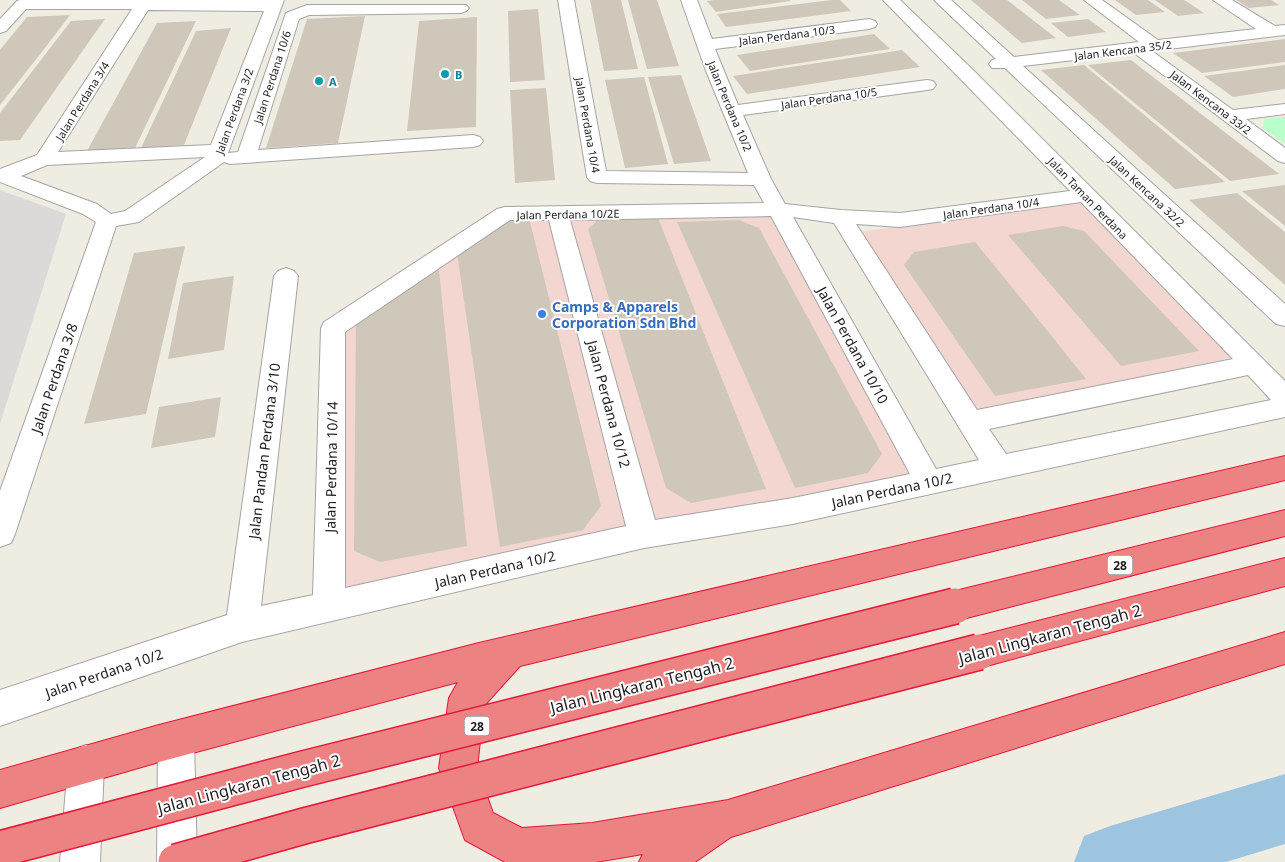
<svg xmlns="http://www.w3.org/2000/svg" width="1285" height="862" font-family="'Noto Sans',sans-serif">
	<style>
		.residential { fill: #dbdad9 }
		.commercial { fill: #f2d6cf }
		.park { fill: #bafecb }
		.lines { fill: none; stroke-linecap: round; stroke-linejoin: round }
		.river { fill: #9ec5e0; fill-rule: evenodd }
		.building { fill: #cfc7ba }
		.minor-casing { stroke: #a4a4a4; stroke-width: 2 }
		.highway-casing { stroke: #e61638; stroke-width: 2 }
		.minor { fill: #fff; fill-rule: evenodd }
		.highway { fill: #ed8283; fill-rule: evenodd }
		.highway-bridge-casing { stroke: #e61638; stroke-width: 38; stroke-linecap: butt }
		.highway-bridge { stroke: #ed8283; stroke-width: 35 }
		.culture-dot { fill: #0f9aa8; stroke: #fff; stroke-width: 2 }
		.shop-dot { fill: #3f7fe0; stroke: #fff; stroke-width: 2 }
		.labels { text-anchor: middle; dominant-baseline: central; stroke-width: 4; stroke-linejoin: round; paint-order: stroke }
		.far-street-label { font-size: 11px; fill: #1d1d1d; stroke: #fff }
		.far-culture-label { font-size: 11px; font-weight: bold; fill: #0d838f; stroke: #fff; text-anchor: start }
		.shield { fill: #fff; stroke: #616161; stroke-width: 1 }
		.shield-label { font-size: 12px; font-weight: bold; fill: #1d1d1d }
		.shop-label { font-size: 14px; font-weight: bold; fill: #366cbe; stroke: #fff; text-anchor: start }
		.street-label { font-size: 14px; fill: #1d1d1d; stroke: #fff }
		.near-street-label { font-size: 16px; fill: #1d1d1d; stroke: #fff }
	</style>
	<rect width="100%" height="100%" fill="#efede1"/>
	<!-- residential -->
	<path class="residential" d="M0,190L66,214L0,424Z"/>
	<!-- commercial -->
	<g class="commercial">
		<path d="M1081,200L1235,357L977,412L859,232Z"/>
		<path d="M773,214L912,476L345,591L341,330L509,218Z"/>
	</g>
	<!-- park -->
	<path class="park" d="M1285,117V144L1263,128L1264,119Z"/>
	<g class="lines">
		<!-- river -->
		<path class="river" d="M1285,774V844L1226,862H1074L1084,836L1110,826Z"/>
	</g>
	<!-- building -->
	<g class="building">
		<path d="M590,0H621L638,69L604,71Z"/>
		<path d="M628,0H657L679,66L647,69Z"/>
		<path d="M714,0H790V1L716,12L707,1Z"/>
		<path d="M832,0H840L851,11L726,27L717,14Z"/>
		<path d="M971,0H1007L1056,38L1022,43Z"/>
		<path d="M1022,0H1059L1080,15L1046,19Z"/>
		<path d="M1115,0H1148L1165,12L1136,15Z"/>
		<path d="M1155,0H1184L1204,13L1178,16Z"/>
		<path d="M1236,0H1271L1279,5L1249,8Z"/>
		<path d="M538,9L545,80L510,82L508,11Z"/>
		<path d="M70,15L45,48L0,105V50L27,17Z"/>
		<path d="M365,16L338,143L266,148L307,19Z"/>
		<path d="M477,17L476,127L407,131L419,21Z"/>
		<path d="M105,19L20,140L0,141V113L71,21Z"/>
		<path d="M1088,19L1106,32L1068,37L1051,23Z"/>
		<path d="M196,21L135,148L87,151L157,23Z"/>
		<path d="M231,28L184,145L141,148L196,31Z"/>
		<path d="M874,34L890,49L750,71L737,55Z"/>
		<path d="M1285,39V62L1202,73L1173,53Z"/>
		<path d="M902,50L920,67L747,94L733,76Z"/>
		<path d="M1131,60L1170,90L1279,174L1230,181L1088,65Z"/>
		<path d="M1084,65L1112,88L1225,182L1175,189L1041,70Z"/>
		<path d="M1285,65V89L1233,97L1204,76Z"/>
		<path d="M681,75L691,104L711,161L674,164L648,77Z"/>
		<path d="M644,77L668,164L625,168L605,80Z"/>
		<path d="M546,88L555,180L515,183L510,90Z"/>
		<path d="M1285,185V226L1242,191Z"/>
		<path d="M1237,193L1285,232V285L1189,200Z"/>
		<path d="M529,218L601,506L583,530L500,547L457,253L499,222Z"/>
		<path d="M658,218L710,349L766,489L691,503L666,488L588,229L598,220Z"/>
		<path d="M739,220L759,228L882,454L868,473L795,488L677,222Z"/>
		<path d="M1063,226L1084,231L1199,351L1121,366L1008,235Z"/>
		<path d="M975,242L1046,329L1086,379L995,396L904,265L914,252Z"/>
		<path d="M185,246L146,414L84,424L134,253Z"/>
		<path d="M439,270L467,546L380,562L354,551L356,322Z"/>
		<path d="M234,276L224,350L168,359L183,283Z"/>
		<path d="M221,397L215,437L151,448L159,407Z"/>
	</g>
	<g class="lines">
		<defs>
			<g id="minor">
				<path d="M20,0H284L228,153L238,152L286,13L307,5H466L469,8L466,11L461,13L309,15L299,19L258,150L473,135L480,137L483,141L480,145L473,147L230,164L224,162L139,222L116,226L15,534L11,543L0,547V491L96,222L83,214L0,182V169L37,155L132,9H26L6,31L0,33V19L17,1ZM148,10L264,11L211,145L58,152ZM205,157L125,211L111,214L97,204L21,176L47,165Z"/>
				<path d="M558,0H574L606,171L748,173L706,71L681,0H697L712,39L869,19L875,21L877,24L875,27L869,29L715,49L738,105L927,80L933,81L936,85L933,89L927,90L743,115L771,179L785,204L841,210L900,213L1070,191L883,0H900L968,65L1285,381V417L793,524L644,548L242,642L0,726V690L227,615L274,276L278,271L286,268L294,271L298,276L261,606L313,595L321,328L324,322L497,209L505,207L764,203L754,185L597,183L590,181L587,177ZM1081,202L1233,359L977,410L856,224L900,227ZM771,216L910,474L793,498L655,520L570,220ZM793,217L834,223L979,460L936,469ZM510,220H549L626,526L345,588V332ZM1248,375L1271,400L1006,454L989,429Z"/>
				<path d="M934,0H951L1014,57L1139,42L1084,0H1102L1158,40L1256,29L1213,0H1232L1275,26L1285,25V35L1152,51L1233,110L1285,104V114L1246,119L1285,148V163L1278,161L1134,53L1023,66L1285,304V326L1276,324L1005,68H992L989,64L992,60L996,59Z"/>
				<path d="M176,721L189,726L194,739L197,862H157L158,739L163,726Z"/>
				<path d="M86,745L99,750L104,763L100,862H60L68,763L73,750Z"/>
			</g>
			<g id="highway">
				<path d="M1285,456V480L520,666L484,706L477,768L493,813L522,828L592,823L728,800L1285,632V664L731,837L695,862H639L643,854L596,862H505L465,840L439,768L449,698L458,682L159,762L0,808V770L159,725L479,643Z"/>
				<path d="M1285,510V536L955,621L944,617L939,606L944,595L955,591Z"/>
				<path d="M1285,558V586L979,668L967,664L962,652L967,640L979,636Z"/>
			</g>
		</defs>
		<!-- minor casing -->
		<use href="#minor" class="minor-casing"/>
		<!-- highway casing -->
		<use href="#highway" class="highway-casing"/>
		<!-- minor -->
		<use href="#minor" class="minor"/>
		<!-- highway -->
		<use href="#highway" class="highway"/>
		<defs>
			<g id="highway-bridge">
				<path d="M0,849L303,769L955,606"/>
				<path d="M176,862L304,826L979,652"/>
			</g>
		</defs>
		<!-- highway-bridge casing -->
		<use href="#highway-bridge" class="highway-bridge-casing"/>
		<!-- highway-bridge -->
		<use href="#highway-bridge" class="highway-bridge"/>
	</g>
	<!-- markers -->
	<g class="culture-dot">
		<circle cx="445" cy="74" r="5"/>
		<circle cx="319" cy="81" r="5"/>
	</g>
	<circle class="shop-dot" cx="542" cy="314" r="5"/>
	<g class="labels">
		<!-- far-street labels -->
		<g class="far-street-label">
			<text transform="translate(787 35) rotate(-7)">Jalan Perdana 10/3</text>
			<text transform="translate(1123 50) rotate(-7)">Jalan Kencana 35/2</text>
			<text transform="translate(272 77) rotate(-72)">Jalan Perdana 10/6</text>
			<text transform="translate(829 98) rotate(-8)">Jalan Perdana 10/5</text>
			<text transform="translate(82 101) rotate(-58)">Jalan Perdana 3/4</text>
			<text transform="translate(1211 102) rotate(37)">Jalan Kencana 33/2</text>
			<text transform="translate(730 106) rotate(67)">Jalan Perdana 10/2</text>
			<text transform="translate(234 111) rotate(-70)">Jalan Perdana 3/2</text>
			<text transform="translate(588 125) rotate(80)">Jalan Perdana 10/4</text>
			<text transform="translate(1147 191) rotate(43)">Jalan Kencana 32/2</text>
			<text transform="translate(1088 198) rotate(46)">Jalan Taman Perdana</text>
			<text transform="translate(991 208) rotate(-8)">Jalan Perdana 10/4</text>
			<text transform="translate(568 214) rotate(-1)">Jalan Perdana 10/2E</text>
		</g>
		<!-- far-culture labels -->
		<g class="far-culture-label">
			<text x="455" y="74">B</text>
			<text x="329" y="81">A</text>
		</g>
		<!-- shield labels -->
		<g class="shield">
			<rect x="1107.5" y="555.5" width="25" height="19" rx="4"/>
			<rect x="464.5" y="716.5" width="25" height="19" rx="4"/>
		</g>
		<g class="shield-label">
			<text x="1120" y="565">28</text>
			<text x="477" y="726">28</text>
		</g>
		<!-- shop labels -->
		<g class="shop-label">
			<text x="552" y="306">Camps &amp; Apparels<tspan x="552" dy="16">Corporation Sdn Bhd</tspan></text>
		</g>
		<!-- street labels -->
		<g class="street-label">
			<text transform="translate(853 345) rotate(61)">Jalan Perdana 10/10</text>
			<text transform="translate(54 378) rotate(-71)">Jalan Perdana 3/8</text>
			<text transform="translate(609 404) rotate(75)">Jalan Perdana 10/12</text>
			<text transform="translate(264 451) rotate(-83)">Jalan Pandan Perdana 3/10</text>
			<text transform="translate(331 467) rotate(-89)">Jalan Perdana 10/14</text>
			<text transform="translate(892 490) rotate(-12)">Jalan Perdana 10/2</text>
			<text transform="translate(495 569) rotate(-13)">Jalan Perdana 10/2</text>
			<text transform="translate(104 673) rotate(-19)">Jalan Perdana 10/2</text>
		</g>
		<!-- near-street labels -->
		<g class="near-street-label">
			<text transform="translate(1050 634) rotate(-15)">Jalan Lingkaran Tengah 2</text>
			<text transform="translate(642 685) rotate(-14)">Jalan Lingkaran Tengah 2</text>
			<text transform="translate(249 784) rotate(-15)">Jalan Lingkaran Tengah 2</text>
		</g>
	</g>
</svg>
